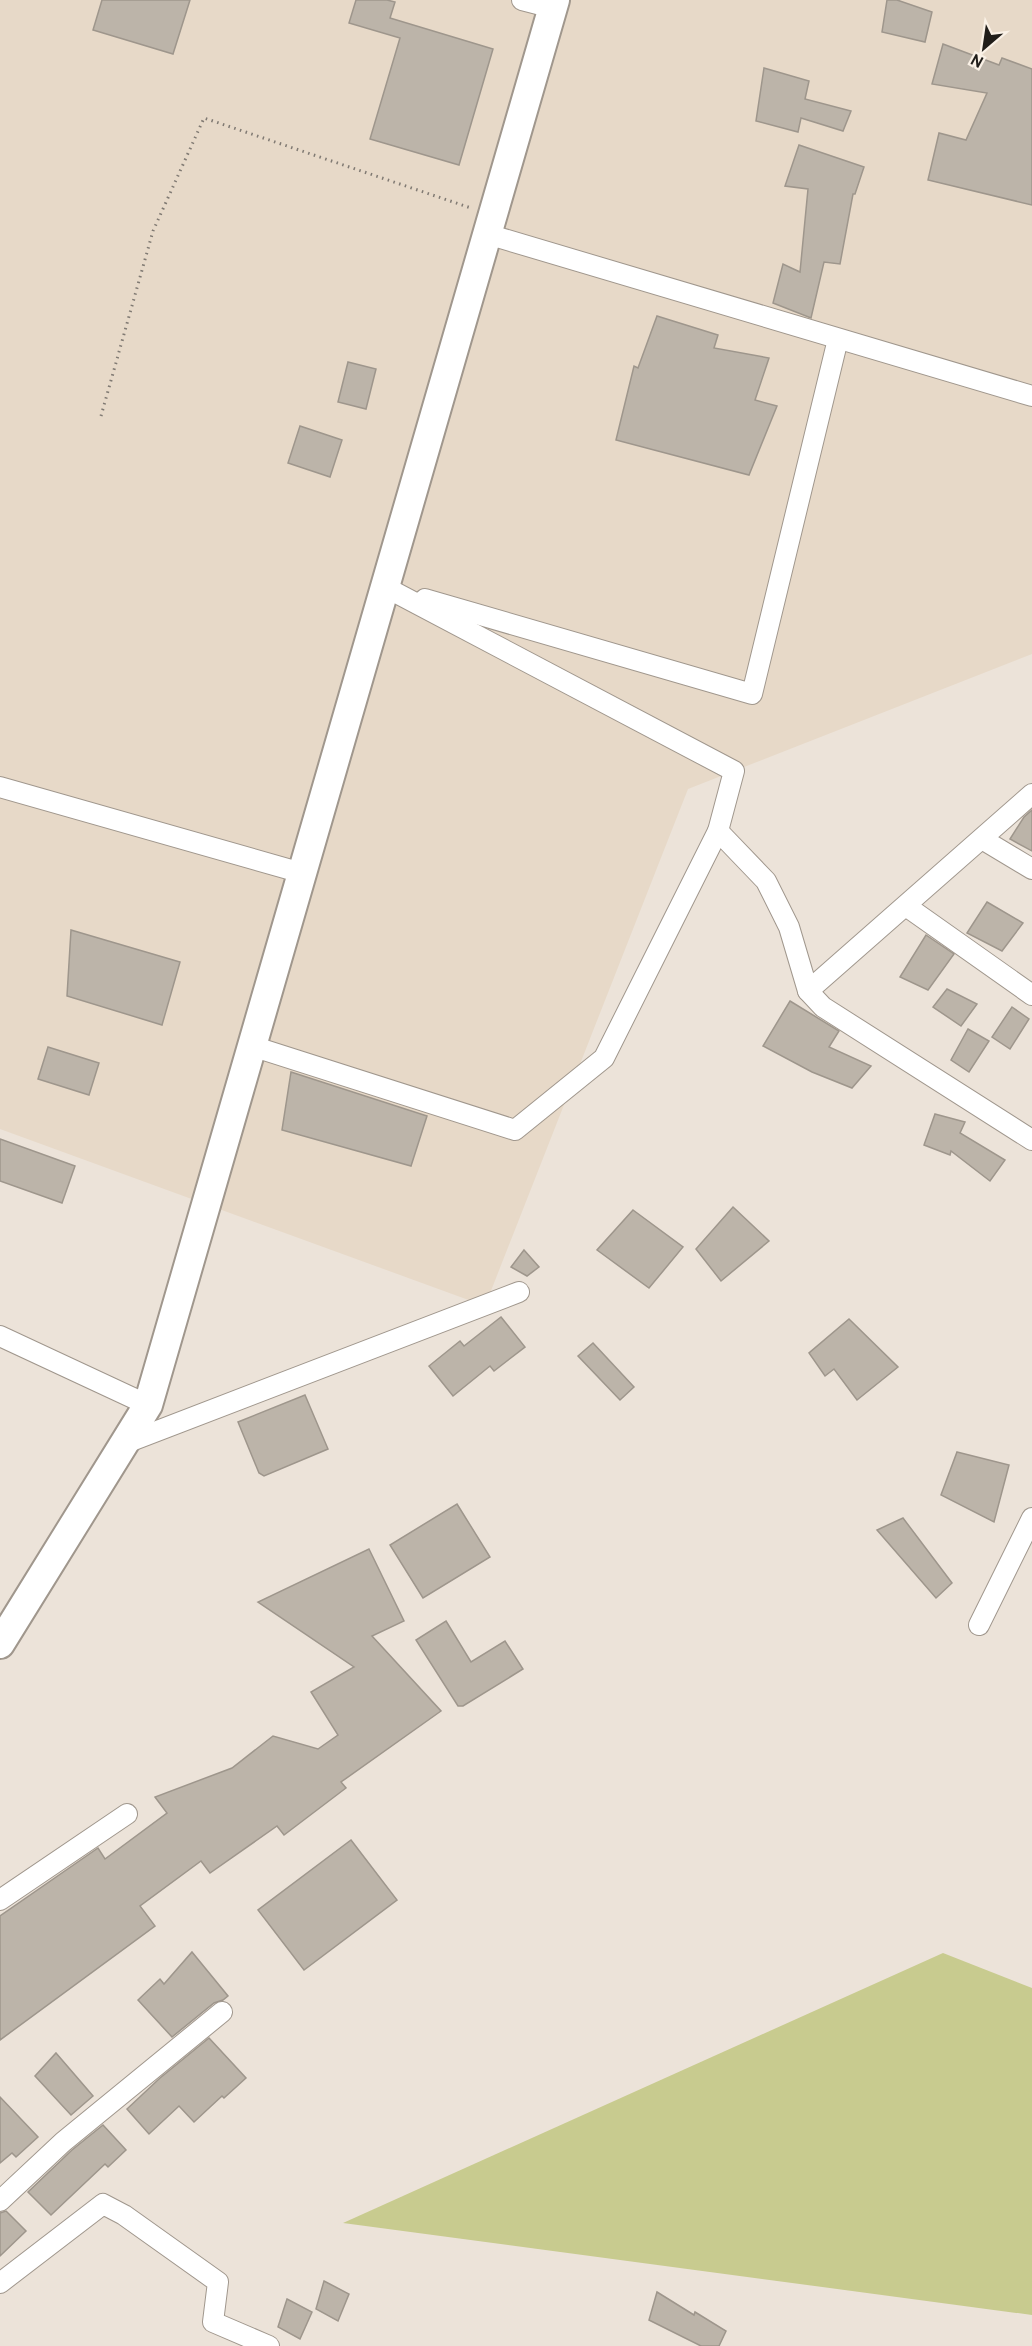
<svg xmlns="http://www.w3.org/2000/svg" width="1032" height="2346" font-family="Overpass,sans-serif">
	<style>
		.built { fill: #e7d9c8 }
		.green { fill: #c8cb8f }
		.building { fill: #bcb4a9; stroke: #9e968c; stroke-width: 1.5 }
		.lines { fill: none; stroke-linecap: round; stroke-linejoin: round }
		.street-casing { stroke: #a0978d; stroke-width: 22 }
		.secondary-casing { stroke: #a0978d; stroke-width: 32 }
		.path { stroke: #807a73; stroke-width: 3; stroke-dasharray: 1.5 4.5; stroke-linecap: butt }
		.street { stroke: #fff; stroke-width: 20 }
		.secondary { stroke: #fff; stroke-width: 28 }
	</style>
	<rect width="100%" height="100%" fill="#ece3d9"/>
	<!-- built -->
	<path class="built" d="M0,0H1032V654L688,789L485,1306L0,1129Z"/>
	<!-- green -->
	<path class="green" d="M943,1953L1032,1988V2315L343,2223Z"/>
	<!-- building -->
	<g class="building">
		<path d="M102,0H190L173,54L93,30Z"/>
		<path d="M356,0H387L395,2L390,18L493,49L459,165L370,139L400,38L349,23Z"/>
		<path d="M887,0H897L932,12L925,42L882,32Z"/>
		<path d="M943,44L999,65L1002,58L1032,69V205L928,180L939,133L966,140L987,93L932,84Z"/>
		<path d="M764,68L809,81L805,99L851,111L843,131L801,118L798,132L756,121Z"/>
		<path d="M799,145L864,167L855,194H853L840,264L824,262L811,318L773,303L783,264L800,272L808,189L785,186Z"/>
		<path d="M657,316L718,335L714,348L769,358L755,400L777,406L749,475L616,440L634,366L638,368Z"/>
		<path d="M348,362L376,369L366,409L338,402Z"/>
		<path d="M300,426L342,440L330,477L288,463Z"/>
		<path d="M1032,810V851L1010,839L1024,817Z"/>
		<path d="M987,902L1023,923L1002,951L967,933Z"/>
		<path d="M71,930L180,962L162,1025L67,996Z"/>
		<path d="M926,935L954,954L928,990L900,977Z"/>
		<path d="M947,989L977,1004L961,1026L933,1007Z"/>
		<path d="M790,1001L839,1031L829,1047L871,1066L852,1088L812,1072L763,1046Z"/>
		<path d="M1012,1007L1029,1019L1010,1049L992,1037Z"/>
		<path d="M968,1029L989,1041L969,1072L951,1060Z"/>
		<path d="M48,1047L99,1063L89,1095L38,1079Z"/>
		<path d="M291,1072L427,1116L411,1166L282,1130Z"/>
		<path d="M935,1114L965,1122L960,1133L1005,1160L990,1181L951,1151L950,1155L924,1145Z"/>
		<path d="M0,1139L75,1166L62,1203L0,1181Z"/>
		<path d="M733,1207L769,1241L721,1281L696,1249Z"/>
		<path d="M633,1210L683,1247L649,1288L597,1250Z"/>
		<path d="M524,1250L539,1267L527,1276L511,1267Z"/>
		<path d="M501,1317L525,1347L494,1371L490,1366L453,1396L429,1366L460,1341L464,1346Z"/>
		<path d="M849,1319L898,1367L857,1400L834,1369L825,1376L809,1353Z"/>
		<path d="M593,1343L634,1387L620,1400L578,1356Z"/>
		<path d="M305,1395L328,1449L264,1476L259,1473L238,1422Z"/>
		<path d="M957,1452L1009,1465L994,1522L941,1495Z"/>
		<path d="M457,1504L490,1557L423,1598L390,1545Z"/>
		<path d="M903,1518L952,1583L936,1598L877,1530Z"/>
		<path d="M369,1549L404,1621L372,1636L441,1711L341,1782L346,1788L284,1835L277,1826L210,1873L201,1861L140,1906L155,1926L0,2040V1916L98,1848L105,1859L167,1813L155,1797L232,1768L273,1736L318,1749L338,1735L311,1692L354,1667L258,1602Z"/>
		<path d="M446,1621L471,1662L505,1641L523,1669L463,1706H458L416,1640Z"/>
		<path d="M351,1840L397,1900L304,1970L258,1910Z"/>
		<path d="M192,1952L228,1996L223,2000L214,2003L172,2037L138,2000L160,1979L164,1984Z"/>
		<path d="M209,2038L246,2078L224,2098L222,2096L194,2122L179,2106L149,2134L127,2109L160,2078Z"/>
		<path d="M56,2053L93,2096L71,2115L35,2076Z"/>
		<path d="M0,2097L38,2137L16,2157L12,2153L0,2163Z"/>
		<path d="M103,2125L126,2150L108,2167L105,2164L51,2215L28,2192L72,2150Z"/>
		<path d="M6,2211L26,2231L0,2256V2213Z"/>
		<path d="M324,2281L349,2294L338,2321L316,2309Z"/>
		<path d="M657,2292L694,2315L695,2312L726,2331L719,2346H701L649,2320Z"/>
		<path d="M287,2299L312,2312L300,2339L278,2327Z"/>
	</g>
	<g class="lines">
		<defs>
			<g id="street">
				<path d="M522,0L553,8"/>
				<path d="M487,234L1032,396"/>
				<path d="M425,599L752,694L838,339"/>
				<path d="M0,787L302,873"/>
				<path d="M718,831L766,881L789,927L808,991L823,1007L1032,1140"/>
				<path d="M982,839L1032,869"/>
				<path d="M906,906L1032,995"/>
				<path d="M808,991L1032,794"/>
				<path d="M252,1046L515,1130L604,1058L718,831L734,771L385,587"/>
				<path d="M0,1336L148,1405"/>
				<path d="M126,1443L519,1292"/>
				<path d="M979,1625L1032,1518"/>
				<path d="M0,1900L127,1814"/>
				<path d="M0,2201L63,2142L222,2012"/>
				<path d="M0,2283L103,2204L124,2215L218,2282L213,2322L269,2346"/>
			</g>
			<path id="secondary" d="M0,1644L148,1405L555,0"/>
		</defs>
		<!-- street casing -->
		<use href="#street" class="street-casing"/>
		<!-- secondary casing -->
		<use href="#secondary" class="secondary-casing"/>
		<!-- path -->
		<path class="path" d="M101,416L153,231L204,118L471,208"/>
		<!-- street -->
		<use href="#street" class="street"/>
		<!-- secondary -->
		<use href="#secondary" class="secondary"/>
	</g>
	<!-- north arrow -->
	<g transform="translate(984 48) rotate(209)" stroke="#faf1e6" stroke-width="4.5" paint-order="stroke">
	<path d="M0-4.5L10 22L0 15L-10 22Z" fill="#201d19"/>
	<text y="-9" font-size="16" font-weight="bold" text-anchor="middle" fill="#201d19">N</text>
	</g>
</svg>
